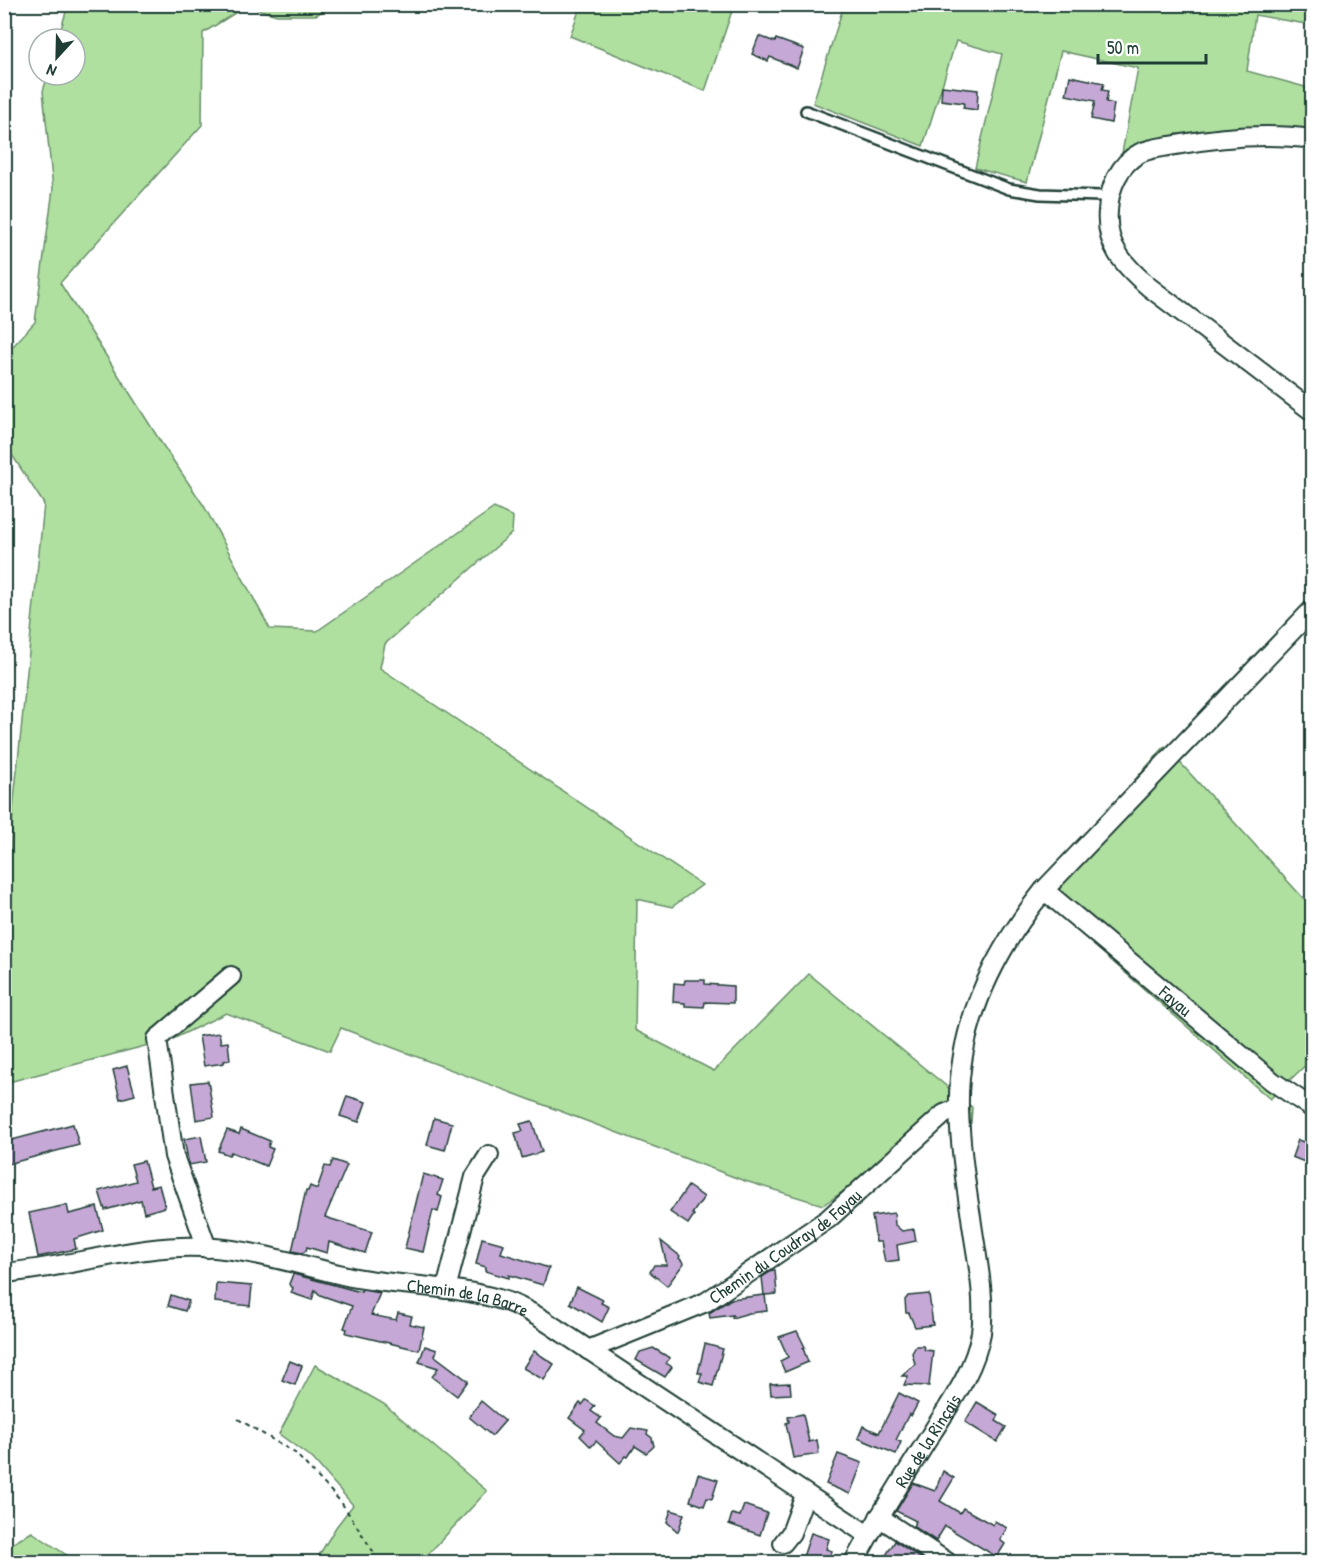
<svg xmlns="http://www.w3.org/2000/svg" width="1317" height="1567" font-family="'Patrick Hand',sans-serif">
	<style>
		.green { fill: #b0e0a0; stroke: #688e6a; stroke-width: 1.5 }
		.building { fill: #c5a8d5; stroke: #1f3d34; stroke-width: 1.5 }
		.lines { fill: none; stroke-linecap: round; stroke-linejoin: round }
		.lane-casing { stroke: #1f3d34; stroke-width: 14 }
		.street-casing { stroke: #1f3d34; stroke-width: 22 }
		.path { stroke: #1f3d34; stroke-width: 2; stroke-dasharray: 4.5 4.5; stroke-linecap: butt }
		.lane { stroke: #fff; stroke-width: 9 }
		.street { stroke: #fff; stroke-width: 18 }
		.labels { text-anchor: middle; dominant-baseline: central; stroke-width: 5; stroke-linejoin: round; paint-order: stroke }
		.street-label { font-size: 18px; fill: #1f3d34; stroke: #fff }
	</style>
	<rect width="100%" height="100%" fill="#fff"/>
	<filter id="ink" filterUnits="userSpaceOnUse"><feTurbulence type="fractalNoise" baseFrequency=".0167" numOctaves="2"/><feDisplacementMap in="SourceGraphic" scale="12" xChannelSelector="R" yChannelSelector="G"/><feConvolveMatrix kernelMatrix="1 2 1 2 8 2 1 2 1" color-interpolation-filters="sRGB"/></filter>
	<g filter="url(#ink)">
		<!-- green -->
		<g class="green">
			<path d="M68,5H333L316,15H277L246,6L203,33L202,125L60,283L162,444L204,506L270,629L317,631L494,508L513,517L512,533L385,644L380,668L702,885L672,907L637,899L635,1030L714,1071L809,974L972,1107L971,1123L947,1122L823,1205L742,1180L341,1028L330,1051L226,1013L175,1038L5,1083V886L9,868L13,810L44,504L12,455L5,435V355L35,322L53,189L43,91L48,75H75V39H58Z"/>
			<path d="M581,5V4L734,5L705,91L570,36Z"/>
			<path d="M836,5H1312V25L1255,15L1247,71L1305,87L1312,94V142L1262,129L1177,134L1122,153L1138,68L1061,51L1027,182L975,168L1002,54L956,41L923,146L813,103L843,8Z"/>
			<path d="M1165,746L1304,899H1312V1059L1270,1099L1034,893Z"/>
			<path d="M315,1365L384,1404L487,1491L421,1562H315L336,1527L353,1505L313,1459L279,1434Z"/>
			<path d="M32,1532L77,1562H5V1548Z"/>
		</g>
		<!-- building -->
		<g class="building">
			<path d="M759,36L775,42L776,39L804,49L797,68L770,57L768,61L752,54Z"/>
			<path d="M1070,76L1104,83L1102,90L1108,91L1106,102L1114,104L1111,123L1091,119L1095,101L1066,95Z"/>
			<path d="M942,86L978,90L977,110L963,108L964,103L941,100Z"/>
			<path d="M685,980H705V984L733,986V1003L705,1002L704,1007L685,1006V1003L673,1002L674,983L684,984Z"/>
			<path d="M219,1033L221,1043L228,1042L230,1060L224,1061V1063L204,1066L199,1036Z"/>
			<path d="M127,1066L135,1095L120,1099L113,1070Z"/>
			<path d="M208,1081L214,1117L196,1120L191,1083Z"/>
			<path d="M347,1096L366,1102L359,1122L340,1116Z"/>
			<path d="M434,1118L452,1123L445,1150L427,1145Z"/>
			<path d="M532,1121L542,1152L522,1158L515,1133L523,1131L520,1124Z"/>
			<path d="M73,1124L79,1145L4,1165V1142Z"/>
			<path d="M241,1129L270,1141L268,1147L273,1149L266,1166L231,1152L229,1155L218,1151L227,1130L239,1134Z"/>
			<path d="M201,1136L206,1162L189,1165L184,1139Z"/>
			<path d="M1298,1140L1312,1145V1165L1292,1157Z"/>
			<path d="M333,1160L347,1165L325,1217L372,1232L365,1253L329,1242L327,1253L307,1247L306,1251L302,1253L292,1251L306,1190L308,1191L310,1186L317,1189L325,1166L330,1167Z"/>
			<path d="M144,1161L151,1187L159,1185L165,1207L144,1213L141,1200L105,1210L99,1191L136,1181L131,1164Z"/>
			<path d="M423,1174L443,1180L438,1195L442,1197L438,1212L433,1210L423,1252L405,1248Z"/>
			<path d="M688,1186L704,1197L692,1214L694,1215L688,1224L670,1212Z"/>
			<path d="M67,1205L69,1214L97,1207L103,1230L74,1239L76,1249L38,1257L29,1213Z"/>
			<path d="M894,1213L895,1225L902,1231L914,1229L916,1241L897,1245L899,1260L885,1262L881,1242H876L872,1216Z"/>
			<path d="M482,1238L504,1244L501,1253L549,1268L543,1285L509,1275V1278L485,1271L486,1267L476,1264Z"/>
			<path d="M661,1241L680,1256L679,1258L684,1263L667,1286L650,1272L654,1265H667Z"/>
			<path d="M773,1270H775L777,1294L765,1295L767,1311L749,1313L732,1318L733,1315L710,1318L709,1313L731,1299L764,1295L762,1277Z"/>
			<path d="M293,1274L361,1292L362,1290L380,1293L371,1315L396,1320L398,1313L412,1316L410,1324L424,1327L419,1350L346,1333L347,1329L344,1328L352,1306L320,1295L315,1290L312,1300L291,1293L293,1288L289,1284Z"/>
			<path d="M216,1283L252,1286L250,1306L215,1302Z"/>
			<path d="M577,1287L603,1300L601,1303L609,1307L602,1322L570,1303Z"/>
			<path d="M929,1294L933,1325L915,1327L909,1313H906L905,1300L908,1296Z"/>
			<path d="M171,1295L189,1301L185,1311L168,1306Z"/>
			<path d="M797,1331L805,1347L803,1348L808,1362L785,1372L780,1361L788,1357L779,1337Z"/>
			<path d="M705,1344L723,1349L713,1386L699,1382L702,1373H698Z"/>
			<path d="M425,1346L437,1350L435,1356L468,1381L457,1396L432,1377L438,1368L419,1362Z"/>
			<path d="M916,1346H923L925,1350L933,1351L929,1386L904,1385L908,1376H902L915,1364L912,1353Z"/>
			<path d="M653,1348L670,1358L666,1363L672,1367L665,1377L636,1360L640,1352Z"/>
			<path d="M534,1351L554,1364L544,1380L523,1368Z"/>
			<path d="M290,1361L302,1366L295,1385L282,1380Z"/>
			<path d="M790,1383L791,1394L771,1395L770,1384Z"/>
			<path d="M899,1393L918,1403L911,1416L909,1414L896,1440L901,1442L896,1454L858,1438L863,1426L879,1433Z"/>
			<path d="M586,1400L595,1406L591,1411L601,1418L597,1423L614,1436L623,1438L631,1428L648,1431L647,1434L652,1438L654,1446L650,1450L646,1453L635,1446L628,1457L626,1456L620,1463L596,1441L591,1447L580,1436L585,1430L569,1418L580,1403L582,1405Z"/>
			<path d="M481,1401L505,1421L492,1436L469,1417Z"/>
			<path d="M977,1402L999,1415L996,1421L1006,1427L997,1442L965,1422Z"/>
			<path d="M803,1414L809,1442L817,1440L819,1454L793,1458L786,1423L789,1422L788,1417Z"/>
			<path d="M838,1454L862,1463L850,1494L826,1484Z"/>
			<path d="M943,1471L954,1478L940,1501L960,1513L963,1508L993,1525L995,1521L1007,1528L1000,1540L1005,1544L997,1557L945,1526L936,1541L913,1526L916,1521L896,1511L913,1483L935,1491Z"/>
			<path d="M698,1474L718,1480L712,1499L707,1498L704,1506L690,1501Z"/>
			<path d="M744,1505L767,1513L760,1535L729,1524L732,1514L740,1516Z"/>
			<path d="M671,1510L684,1514L678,1532L667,1522Z"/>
			<path d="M811,1533L829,1539L826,1549L832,1551L828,1563H801Z"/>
			<path d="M895,1541L927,1563H881Z"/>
		</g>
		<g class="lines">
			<defs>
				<path id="lane" d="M806,111L1009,189L1040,194L1101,196L1108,200"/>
				<g id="street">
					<path d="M1312,139C1268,133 1220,137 1176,145C1164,147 1151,148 1140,153C1119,164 1109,188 1108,211C1105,246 1124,265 1149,287L1312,411"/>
					<path id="s1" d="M1044,890L1272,1081L1312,1108"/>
					<path d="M207,1248L174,1156L157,1039L231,976"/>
					<path id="s2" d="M4,1273C64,1268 121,1249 181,1247C239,1245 295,1264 351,1277C402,1287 456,1285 505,1301C518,1305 530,1312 542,1319L868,1535"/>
					<path d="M446,1289L475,1177L489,1155"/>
					<path id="s3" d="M588,1350L706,1302L828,1219L944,1114L959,1108"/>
					<path d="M879,1517L947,1562"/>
					<path d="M783,1543L791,1533L805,1495"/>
					<path id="s4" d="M854,1562C878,1517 906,1474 933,1431C952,1401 975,1369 981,1333C986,1294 976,1256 971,1217C965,1181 960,1145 959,1109C957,1026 993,953 1044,890L1312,610"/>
				</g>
			</defs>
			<!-- lane casing -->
			<use href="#lane" class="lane-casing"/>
			<!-- street casing -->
			<use href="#street" class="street-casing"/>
			<!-- path -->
			<path class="path" d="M238,1419L295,1453L341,1502L380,1562"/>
			<!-- lane -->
			<use href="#lane" class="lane"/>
			<!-- street -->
			<use href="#street" class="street"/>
		</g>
	</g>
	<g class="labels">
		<!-- street labels -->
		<g class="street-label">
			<text stroke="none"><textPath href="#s1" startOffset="172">Fayau</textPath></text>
			<text stroke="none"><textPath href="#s3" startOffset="224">Chemin du Coudray de Fayau</textPath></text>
			<text stroke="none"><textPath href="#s2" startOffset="471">Chemin de la Barre</textPath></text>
			<text stroke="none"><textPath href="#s4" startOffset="142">Rue de la Rinçais</textPath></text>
		</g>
	</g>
	<!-- margin -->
	<rect width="1317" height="1567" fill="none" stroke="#fff" stroke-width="24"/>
	<rect x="12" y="12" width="1293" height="1543" fill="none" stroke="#1f3d34" stroke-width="2" filter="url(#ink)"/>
	<!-- north arrow -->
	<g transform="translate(57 57) rotate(202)"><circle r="28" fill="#ffffff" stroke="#a5b1ae" stroke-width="1.5"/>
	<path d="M0-4.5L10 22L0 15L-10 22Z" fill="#1f3d34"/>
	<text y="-9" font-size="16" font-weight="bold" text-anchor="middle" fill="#1f3d34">N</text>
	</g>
	<!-- scale -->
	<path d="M1098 54v9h108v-9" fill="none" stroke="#1f3d34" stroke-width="3"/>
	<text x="1107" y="54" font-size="18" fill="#1f3d34" stroke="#ffffff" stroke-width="4.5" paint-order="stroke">50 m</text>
</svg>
